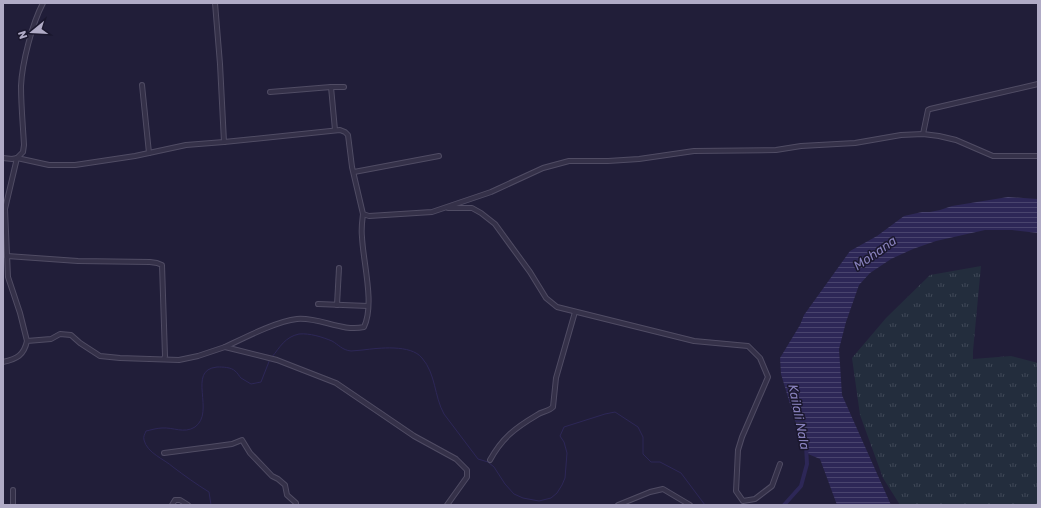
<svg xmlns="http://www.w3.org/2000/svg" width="1041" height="508" font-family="Rubik,sans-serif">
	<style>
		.grass { fill: url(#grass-tufts) }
		.water { fill: url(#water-rules) }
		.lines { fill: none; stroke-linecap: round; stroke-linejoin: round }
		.stream { stroke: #2d2757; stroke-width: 1 }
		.canal { stroke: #2d2757; stroke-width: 4 }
		.minor-casing { stroke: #504c64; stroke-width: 6 }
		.minor { stroke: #353149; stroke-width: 4 }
		.labels { text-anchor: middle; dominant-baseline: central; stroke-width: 3; stroke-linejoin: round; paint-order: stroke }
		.water-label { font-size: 13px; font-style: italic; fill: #8780bb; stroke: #1a172d }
	</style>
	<defs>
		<pattern id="grass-tufts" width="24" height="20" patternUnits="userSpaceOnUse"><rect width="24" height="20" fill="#232d3d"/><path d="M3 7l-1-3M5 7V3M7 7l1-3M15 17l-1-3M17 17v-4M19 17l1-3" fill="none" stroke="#404958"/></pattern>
		<pattern id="water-rules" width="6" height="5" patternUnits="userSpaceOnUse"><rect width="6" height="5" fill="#2d2757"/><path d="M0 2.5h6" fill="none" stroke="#49446e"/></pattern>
	</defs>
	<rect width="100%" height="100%" fill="#211e39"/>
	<!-- grass -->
	<path class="grass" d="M981,266L973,351V359L1011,356L1038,363V505H900L883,478L860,415L852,358L886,318L930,275Z"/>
	<!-- water -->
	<path class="water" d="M1008,197L1038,199V233L1012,230H985L936,241L913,249L891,259L870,273L859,285L846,322L839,349L842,395L891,505H837L820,459L808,454L800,437L781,374L780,358L800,325L804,315L850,251L877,236L904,216L922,212H930L940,210L952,206Z"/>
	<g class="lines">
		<!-- stream -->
		<g class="stream">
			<path d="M272,357C280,347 285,337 299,334C310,333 322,337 332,341C339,345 342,350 351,351C355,351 359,350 363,350C378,348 411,344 422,358C436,374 434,396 444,414L478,459L488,462L494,467L505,484L514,494L523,498L539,501L551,498L557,493L562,485L565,478L567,453L564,442L560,436L564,427L605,414L615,412L638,427L643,437V454L651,462H660L681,473L705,505"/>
			<path d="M211,505L209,492C196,484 185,476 173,467C164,459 147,453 144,440C143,436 145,434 146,431C151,430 157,428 162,428C173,427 184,434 195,427C216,412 186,370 217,367C223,367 231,367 235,371C237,372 239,376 241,378C244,380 248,382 251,384L261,382L270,359"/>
		</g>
		<!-- canal -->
		<path class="canal" d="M784,505L801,486L807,464L806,445"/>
		<defs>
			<g id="minor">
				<path d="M215,3L220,64L224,142"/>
				<path d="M142,85L149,153"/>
				<path d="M331,87H344"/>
				<path d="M270,92L331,87L335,130"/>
				<path d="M923,134L928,110L930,109L1038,84"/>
				<path d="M3,158L12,159L17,158L49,165H75L135,156L186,145L224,142L340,130L345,132L348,135L352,167L363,214L369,216L432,212L491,192L543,168L569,161H608L639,159L694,151L776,150L801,146L855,143L901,135L923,134L939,136L956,140L993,156H1038"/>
				<path d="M354,172L439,156"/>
				<path d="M448,208H472L481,213L495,224L530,272L546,298L557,307L694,341L748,346L760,358L768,377L742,437L738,450L736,491L743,501L755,499L772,486L780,464"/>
				<path d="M5,209L8,277L20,313L27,341"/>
				<path d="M3,210L5,209L17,158L23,152L24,145C23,126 21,106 21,86C22,63 32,24 43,3"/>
				<path d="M7,256L78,261L150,262L157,263L162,265L165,356L164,359"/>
				<path d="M318,304L368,306"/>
				<path d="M337,305L339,268"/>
				<path d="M225,347C244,338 277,321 297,319C320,317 341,332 364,327C375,304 363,262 362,237C361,229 362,222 363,214"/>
				<path d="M3,362C17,359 24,355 27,341L51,339L60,334L71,335L80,343L100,356L120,358L179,360L198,356L225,347L277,360L336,383L414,436L456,459L467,470V477L447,505"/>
				<path d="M164,453L210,447L232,444L242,440L250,453L272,476L278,479L285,485L287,495L296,503V505"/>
				<path d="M490,460C502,438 515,428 537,415C542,411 548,412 553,407L556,378L575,312"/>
				<path d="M13,505V490"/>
				<path d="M172,505L175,500H180L188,505"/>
				<path d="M618,505L650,492L663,489L690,505"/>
			</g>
		</defs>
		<!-- minor casing -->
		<use href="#minor" class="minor-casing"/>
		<!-- minor -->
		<use href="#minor" class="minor"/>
	</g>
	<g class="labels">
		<!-- water labels -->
		<g class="water-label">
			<text transform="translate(875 253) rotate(-35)">Mohana</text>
			<text transform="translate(799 417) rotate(79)">Kailali Nala</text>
		</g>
	</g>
	<!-- border -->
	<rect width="1041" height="508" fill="none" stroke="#b0abc6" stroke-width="8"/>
	<!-- north arrow -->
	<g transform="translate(32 32) rotate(252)" stroke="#1a172d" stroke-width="3" paint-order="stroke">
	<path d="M0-3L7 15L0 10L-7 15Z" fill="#b0abc6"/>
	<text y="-6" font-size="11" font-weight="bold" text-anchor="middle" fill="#b0abc6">N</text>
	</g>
</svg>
